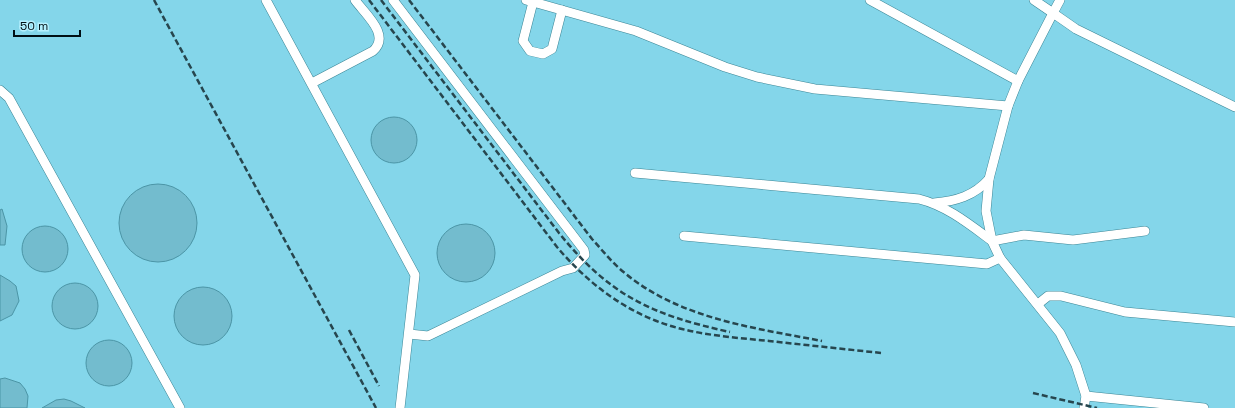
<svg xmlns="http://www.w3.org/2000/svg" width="1235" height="408" font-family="'Space Grotesk',sans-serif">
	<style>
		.built { fill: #84d6ea }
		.building { fill: #73bcce; stroke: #4b95a6 }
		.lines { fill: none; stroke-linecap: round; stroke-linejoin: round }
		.minor-casing { stroke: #3b8696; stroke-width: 10 }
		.minor { stroke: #fff; stroke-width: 9 }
		.rail { stroke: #27464e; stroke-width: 2.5; stroke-dasharray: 6 3; stroke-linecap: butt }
	</style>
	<rect width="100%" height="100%" fill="#9ae5f7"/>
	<!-- built -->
	<rect class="built" x="0" y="0" width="1235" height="408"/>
	<!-- building -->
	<g class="building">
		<circle cx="394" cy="140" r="23"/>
		<circle cx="158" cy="223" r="39"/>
		<path d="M2,209L7,226L5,245H0V210Z"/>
		<circle cx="466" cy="253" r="29"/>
		<circle cx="45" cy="249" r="23"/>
		<path d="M0,275L10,281L16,286L19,301L12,315L0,321Z"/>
		<circle cx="75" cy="306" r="23"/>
		<circle cx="203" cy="316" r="29"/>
		<circle cx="109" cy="363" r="23"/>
		<path d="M5,378L20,383L25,389L28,396L27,408H0V379Z"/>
		<path d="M64,399L71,401L85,408H42L56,400Z"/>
	</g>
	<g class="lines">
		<defs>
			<g id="minor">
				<path d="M266,0L415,275L400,408"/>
				<path d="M393,0L584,250L585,255L573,268L562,271L428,336L409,334"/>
				<path d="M526,0L636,31L725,67L757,77L815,89L1008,106"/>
				<path d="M870,0L1018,81"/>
				<path d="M1034,0L1053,13L1060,0"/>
				<path d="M533,2L523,41L530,51L543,54L552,49L562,10"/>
				<path d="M312,83L373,51C391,35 365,14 355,0"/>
				<path d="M0,90L9,98L180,408"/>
				<path d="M635,173L919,199C947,206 969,224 992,241L1024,235L1073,240L1145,231"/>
				<path d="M934,203C956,201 974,196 989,179"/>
				<path d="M684,236L987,264L1000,258"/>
				<path d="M1038,304L1048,296H1061L1125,312L1235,322"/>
				<path d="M1086,396L1204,408"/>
				<path d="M1084,408L1086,396L1076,365L1060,333L1000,258L992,241L986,211L989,179L1008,106L1018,81L1053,13L1076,29L1235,107"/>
			</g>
		</defs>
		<!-- minor casing -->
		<use href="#minor" class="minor-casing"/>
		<!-- minor -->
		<use href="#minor" class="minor"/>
		<!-- rail -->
		<g class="rail">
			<path d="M154,0L376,408"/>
			<path d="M369,0L557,247C590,286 632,317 682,329C710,336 740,338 769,341C806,345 844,349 881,353"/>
			<path d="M381,0L559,233C610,296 652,315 730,332"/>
			<path d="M409,0L592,239C603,251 613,264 626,274C681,319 755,328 822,341"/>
			<path d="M349,330L379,386"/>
			<path d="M1033,393L1097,408"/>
		</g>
	</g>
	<!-- scale -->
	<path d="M14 30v6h66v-6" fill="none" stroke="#000f14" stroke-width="2"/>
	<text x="20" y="30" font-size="12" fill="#000f14" stroke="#b5f0fe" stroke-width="3" paint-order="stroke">50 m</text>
</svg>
